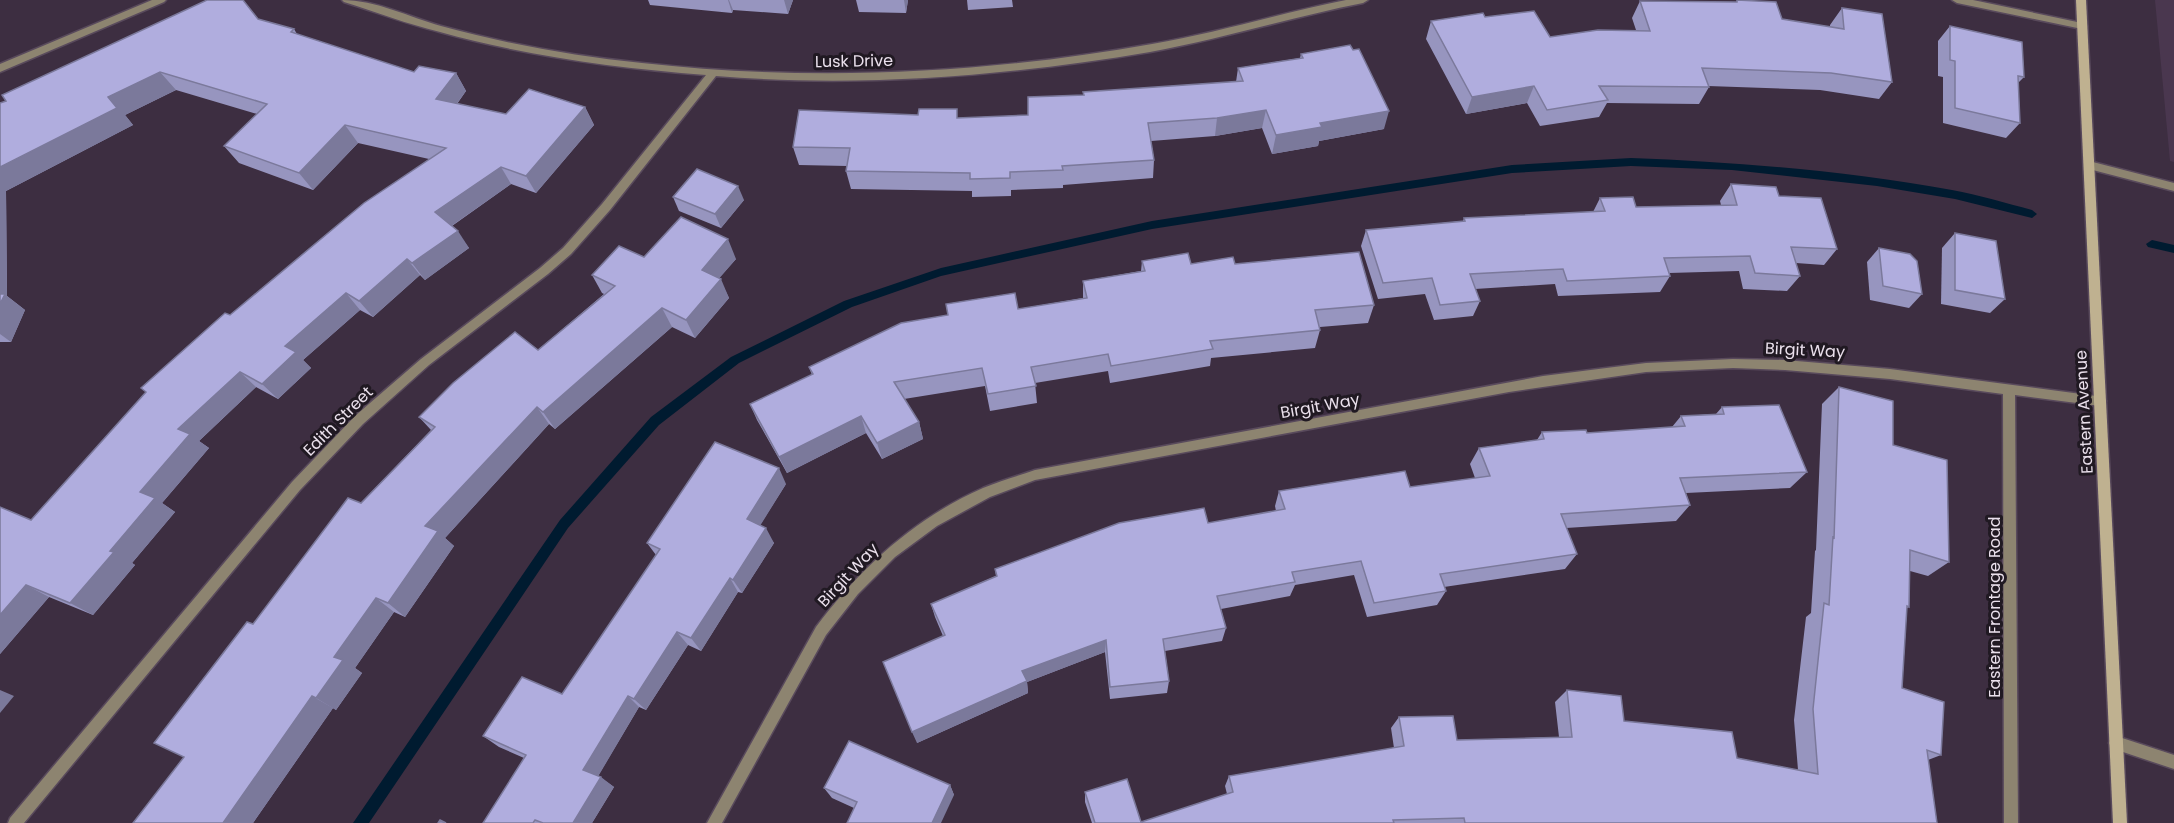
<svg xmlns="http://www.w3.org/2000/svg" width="2174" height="823" font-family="Poppins,sans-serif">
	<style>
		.built { fill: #4a374f }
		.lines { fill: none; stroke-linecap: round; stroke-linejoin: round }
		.stream { fill: #001b30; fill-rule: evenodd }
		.lane-casing { stroke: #594a5c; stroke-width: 3 }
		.street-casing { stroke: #594a5c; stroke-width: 3 }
		.secondary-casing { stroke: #594a5c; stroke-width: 3 }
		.lane { fill: #8d8470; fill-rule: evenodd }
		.street { fill: #8d8470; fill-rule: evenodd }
		.secondary { fill: #bfb190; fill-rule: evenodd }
		.wall { fill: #9795bf }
		.shaded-wall { fill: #7b799b }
		.building { fill: #b0adde; stroke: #7b799b; stroke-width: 1.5 }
		.labels { text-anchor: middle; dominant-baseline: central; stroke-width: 6; stroke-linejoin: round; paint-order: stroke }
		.street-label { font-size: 16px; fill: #eae0ec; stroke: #201922 }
	</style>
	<rect width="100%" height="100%" fill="#3d2e41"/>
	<!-- built -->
	<path class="built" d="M2155,0H2174V162L2170,161Z"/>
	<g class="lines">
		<!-- stream -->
		<g class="stream">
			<path d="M1631,158C1739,162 1846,171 1952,190C1979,195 2006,203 2032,210L2037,214L2032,218L1955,199L1877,186L1732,170L1631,166L1512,173L1152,229L941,276L852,307L739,363L659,425L568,528L369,823H353L560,520L651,417L731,357L844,301L941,268L1152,221L1512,165Z"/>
			<path d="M2152,240L2174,245V253L2148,247L2146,244Z"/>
		</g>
		<defs>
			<path id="lane" d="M2089,161L2174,183V191L2085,168L2084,165L2085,162Z"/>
			<g id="street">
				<path d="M152,0H166L164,2L0,72V64Z"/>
				<path d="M342,0C376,0 409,17 441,26C506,44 575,56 642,63C811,82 984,74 1152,44C1217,33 1281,13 1346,0H1368L1363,3C1292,17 1222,39 1150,52C1008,76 861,88 716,76L610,210L571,254L548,274L429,365L363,424L300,490L24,823H8L10,818L292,482L355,416L421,359L540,268L563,248L602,204L706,75C616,68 526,56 440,32C407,24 376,12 344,2Z"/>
				<path d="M1952,0H1973L2082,23L2087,26L2082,29L1957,3Z"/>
				<path d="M1733,359L1785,360L1890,369L2104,397L2106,401L2104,405L2100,406L2015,395L2018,823H2004L2003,394L1890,379L1785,370L1733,368L1646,372L1509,392L1035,480L990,497L937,526L895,557L858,594L826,635L722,823H707L816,627C861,567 915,518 983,488C1000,481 1018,476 1035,470L1543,376L1646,363Z"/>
				<path d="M2116,736L2174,755V769L2111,748L2109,743L2111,738Z"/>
			</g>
			<path id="secondary" d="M2076,0H2086L2127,823H2113Z"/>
		</defs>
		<!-- lane casing -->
		<use href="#lane" class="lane-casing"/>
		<!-- street casing -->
		<use href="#street" class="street-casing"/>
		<!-- secondary casing -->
		<use href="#secondary" class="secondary-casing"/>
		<!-- lane -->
		<use href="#lane" class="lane"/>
		<!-- street -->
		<use href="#street" class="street"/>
		<!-- secondary -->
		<use href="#secondary" class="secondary"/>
	</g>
	<!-- wall -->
	<g class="wall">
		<path d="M648,0H793L788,14L733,10L732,13L650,5Z"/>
		<path d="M856,0H908L906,13L859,12Z"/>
		<path d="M967,0H1012L1013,7L968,10Z"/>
		<path d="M1737,0L1782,19L1830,27V25L1842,8L1892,82L1879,99L1820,90L1708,86L1709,87L1699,104L1607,103L1599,117L1540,126L1527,103L1466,114L1426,39L1431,21L1485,17L1550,37L1636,30L1632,18L1640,1L1736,2Z"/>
		<path d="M258,19L294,29L297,34L414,72L456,73L466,91L457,104L506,114L585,107L594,125L536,193L511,184L452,226L469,248L425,280L420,275L373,317L360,310L303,360L311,368L278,399L256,387L199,441L209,448L162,503L175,512L132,563L135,565L93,615L49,597L0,654V507L31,520L146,392L141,388L230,315L429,159L358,143L313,190L239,163L224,146L257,114L176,90L125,115L133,125L6,191L7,296L25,310L11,342H0V103Z"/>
		<path d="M1950,26L2024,77L2018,83L2020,123L2006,138L1943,123V77L1938,76V41Z"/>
		<path d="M1301,54L1384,129L1319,141L1318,146L1272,154L1262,128L1215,136L1151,141L1154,160L1153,178L1063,185V188L1011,190V196L972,197V191L851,189L846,171L847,166L799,165L793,147L958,118L1028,115L1083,95L1236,82L1238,68L1300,58Z"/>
		<path d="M1731,184L1779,196L1837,249L1824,265L1796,263L1800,276L1787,291L1743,289L1739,271L1669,273L1670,276L1660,292L1558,296L1555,284L1475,289L1480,301L1473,316L1434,320L1425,294L1378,299L1361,246L1366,230L1463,221L1464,218L1593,212L1600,198L1636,207L1721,205L1720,201Z"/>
		<path d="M673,197L744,200L721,228L679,211Z"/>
		<path d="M1955,233L2005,299L1990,313L1941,304L1942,248Z"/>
		<path d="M1879,248L1922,294L1909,308L1870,300L1867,262Z"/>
		<path d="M644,257L736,259L719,278L729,298L695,338L672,327L555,429L549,424L445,538L454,546L405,617L394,612L355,668L362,673L336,710L333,708L253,823H133L184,757L253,624L361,503L431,430L419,417L538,350L604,294L602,293L592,275Z"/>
		<path d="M1142,261L1191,264H1235L1374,305L1368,323L1320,327V330L1315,348L1211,358L1210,366L1110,383L1108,371L1035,383L1037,403L990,411L985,386L904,399L919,422L923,439L882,459L866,433L787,473L757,420L750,404L812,375L809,367L1018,309L1083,298V281L1141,271Z"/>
		<path d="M1839,387L1893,445L1949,562L1928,576L1910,571L1909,607L1907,608L1902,688L1941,755L1928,760L1937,823H1092L1085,802V792L1141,822L1227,794L1225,786L1229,776L1394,748L1391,728L1399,717L1457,740L1559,737L1555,702L1567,690L1624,721L1737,758L1798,770L1794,720L1806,617L1811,613L1815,551L1816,550L1822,404Z"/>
		<path d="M1722,407L1807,472L1790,488L1686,493L1690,505L1676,521L1566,528L1577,554L1565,569L1444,587L1446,591L1437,605L1367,617L1354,575L1295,585L1290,596L1221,609L1226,628L1222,641L1165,651L1169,681L1167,693L1110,699L1105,652L1027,682L1028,693L917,743L943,636L935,617L931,604L996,576L995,569L1208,523L1276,511L1275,506L1279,491L1410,487L1475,478L1470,464L1479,448L1537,440L1542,432L1587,433L1672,427L1681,416L1716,414Z"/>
		<path d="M786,484L760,525L774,543L742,593L738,592L701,651L688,645L646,710L639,707L598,776L614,787L592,823H483L524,758L499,747L483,736L562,694L656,555L647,543Z"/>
		<path d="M950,785L954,795L854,808L832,798L824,788Z"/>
	</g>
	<!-- shaded-wall -->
	<g class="shaded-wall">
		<path d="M728,0H729L733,10L732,13Z"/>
		<path d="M784,0H793L788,14Z"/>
		<path d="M904,0H908L906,13Z"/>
		<path d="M160,72L176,90L125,115L133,125L6,191L7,296L25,310L11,342L0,334V167L108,97Z"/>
		<path d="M456,73L466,91L447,117L436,99Z"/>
		<path d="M1534,86L1527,103L1466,114L1472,97Z"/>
		<path d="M585,107L594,125L536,193L526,176Z"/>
		<path d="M1266,110L1262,128L1215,136L1217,118Z"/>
		<path d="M1389,111L1384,129L1319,141L1318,146L1272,154L1276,135L1320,123Z"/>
		<path d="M345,125L358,143L313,190L299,173Z"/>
		<path d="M501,167L511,184L447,229L435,212Z"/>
		<path d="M738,186L744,200L721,228L715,214Z"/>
		<path d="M458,231L469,248L425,280L412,263Z"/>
		<path d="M728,239L736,259L710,289L702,270Z"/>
		<path d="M407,259L420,275L373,317L359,301Z"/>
		<path d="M721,279L729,298L695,338L686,320Z"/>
		<path d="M346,293L360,310L303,360L311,368L278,399L262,384L285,346Z"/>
		<path d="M662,308L672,327L555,429L543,412Z"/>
		<path d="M240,372L256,387L199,441L209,448L162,503L175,512L132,563L135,565L93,615L70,603L110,551L140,492L178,429Z"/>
		<path d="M537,407L549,424L445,538L454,546L405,617L388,603L425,526Z"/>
		<path d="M861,416L866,433L787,473L779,457Z"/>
		<path d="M919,422L923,439L882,459L877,443Z"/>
		<path d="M779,468L786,484L755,534L747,519Z"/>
		<path d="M766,528L774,543L742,593L733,580Z"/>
		<path d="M730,578L738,592L701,651L691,638Z"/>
		<path d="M26,585L49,597L0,654V615Z"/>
		<path d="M376,598L394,612L355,668L362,673L336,710L316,698L334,657Z"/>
		<path d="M677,632L688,645L646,710L634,699Z"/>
		<path d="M1106,640L1105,652L1027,682L1028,693L917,743L912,732L1022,671Z"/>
		<path d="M0,690L14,696L0,713Z"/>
		<path d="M312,696L333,708L253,823H223Z"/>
		<path d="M628,696L639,707L596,780L583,770Z"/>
		<path d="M601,777L614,787L592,823H573Z"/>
		<path d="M950,785L954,795L941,823H932Z"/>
	</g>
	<!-- building -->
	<g class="building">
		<path d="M207,0H243L258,19L294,29L291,32L414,72L419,66L456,73L436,99L506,114L529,89L585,107L526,176L501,167L435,212L458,231L412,263L407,259L359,301L346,293L285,346L296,352L262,384L240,372L178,429L190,434L140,492L155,498L110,551L114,552L70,603L26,585L0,615V507L31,520L146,392L141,388L225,313L230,315L364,203L446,148L345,125L299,173L224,146L267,104L160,72L108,97L117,108L0,167V103L6,101L2,95Z"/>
		<path d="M1737,0L1776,2L1782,19L1844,29L1842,8L1882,14L1892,82L1831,73L1702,68L1709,87L1599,86L1608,100L1547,110L1534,86L1472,97L1431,21L1483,13L1485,17L1534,11L1550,37L1598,30L1650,31L1640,1L1737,2Z"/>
		<path d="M1950,26L2022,42L2024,77L2018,76L2020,123L1955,108V61L1950,60Z"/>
		<path d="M1350,45L1353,50L1359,49L1389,111L1320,123L1322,127L1276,135L1266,110L1217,118L1148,123L1154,160L1062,166L1063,170L1010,172V178L970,179V173L846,171L850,148L793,147L799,110L918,115L919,109H957V118L1028,115V97L1084,95L1083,92L1243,81L1238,68L1303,58L1301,54Z"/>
		<path d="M697,169L738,186L715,214L673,197Z"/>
		<path d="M1731,184L1776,187L1779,196L1821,198L1837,249L1791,247L1800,276L1755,273L1750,256L1664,258L1670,276L1567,281L1563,269L1470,274L1480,301L1440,305L1432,278L1383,283L1366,230L1465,221L1464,218L1605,211L1600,198L1633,197L1636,207L1737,205Z"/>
		<path d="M681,217L728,239L702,270L721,279L686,320L662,308L543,412L537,407L425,526L438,531L388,603L376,598L334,657L343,660L316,698L312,696L223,823H133L184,757L154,743L247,622L253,624L348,498L361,503L435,427L419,417L453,383L515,332L538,350L615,286L592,275L619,246L644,257Z"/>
		<path d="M1955,233L1996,241L2005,299L1955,290Z"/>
		<path d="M1879,248L1910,254L1917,261L1922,294L1883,286Z"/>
		<path d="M1359,252L1374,305L1315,310L1320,330L1210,341L1213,349L1111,366L1108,354L1031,367L1036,386L988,394L982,368L894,382L919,422L877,443L861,416L779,457L750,404L813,374L809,367L901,323L948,315L946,304L1015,293L1018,309L1087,298L1083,281L1145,271L1142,261L1188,253L1191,264L1233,257L1235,264Z"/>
		<path d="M0,294H5L0,304Z"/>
		<path d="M1839,387L1893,401V445L1947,460L1949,562L1910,550L1909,607L1907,606L1902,688L1944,702L1941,755L1927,750L1937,823H1465L1464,818L1393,820L1394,823H1095L1085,792L1127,779L1141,822L1233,792L1229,776L1404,746L1399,717L1453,716L1457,740L1572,737L1567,690L1621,696L1624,721L1732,732L1737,758L1818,774L1813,709L1824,603L1829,605L1833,536L1834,539Z"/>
		<path d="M1779,405L1807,472L1680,478L1690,505L1561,514L1577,554L1440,574L1446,591L1374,603L1361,561L1292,572L1295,582L1217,596L1226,628L1163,639L1169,681L1110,687L1106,640L1022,671L1027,681L912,732L883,662L945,635L931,604L997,576L995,569L1119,523L1204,508L1208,523L1285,509L1279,491L1405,471L1410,487L1490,476L1479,448L1544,439L1542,432L1586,430L1587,433L1685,426L1681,416L1724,414L1722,407Z"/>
		<path d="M715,442L779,468L747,519L766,528L733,580L730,578L691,638L677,632L634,699L628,696L583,770L601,777L573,823H543L535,820L533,823H483L526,755L483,736L522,677L562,694L660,549L647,543Z"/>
		<path d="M849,741L950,785L932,823H847L857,802L824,788Z"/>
		<path d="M440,820L446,823H438Z"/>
	</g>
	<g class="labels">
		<!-- street labels -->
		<g class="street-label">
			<text transform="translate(854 61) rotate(-1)">Lusk Drive</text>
			<text transform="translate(1805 350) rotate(3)">Birgit Way</text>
			<text transform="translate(1320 406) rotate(-10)">Birgit Way</text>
			<text transform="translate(2084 412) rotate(-93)">Eastern Avenue</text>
			<text transform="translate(338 421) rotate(-45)">Edith Street</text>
			<text transform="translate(848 575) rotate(-47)">Birgit Way</text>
			<text transform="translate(1994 607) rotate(-90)">Eastern Frontage Road</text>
		</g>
	</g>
</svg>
